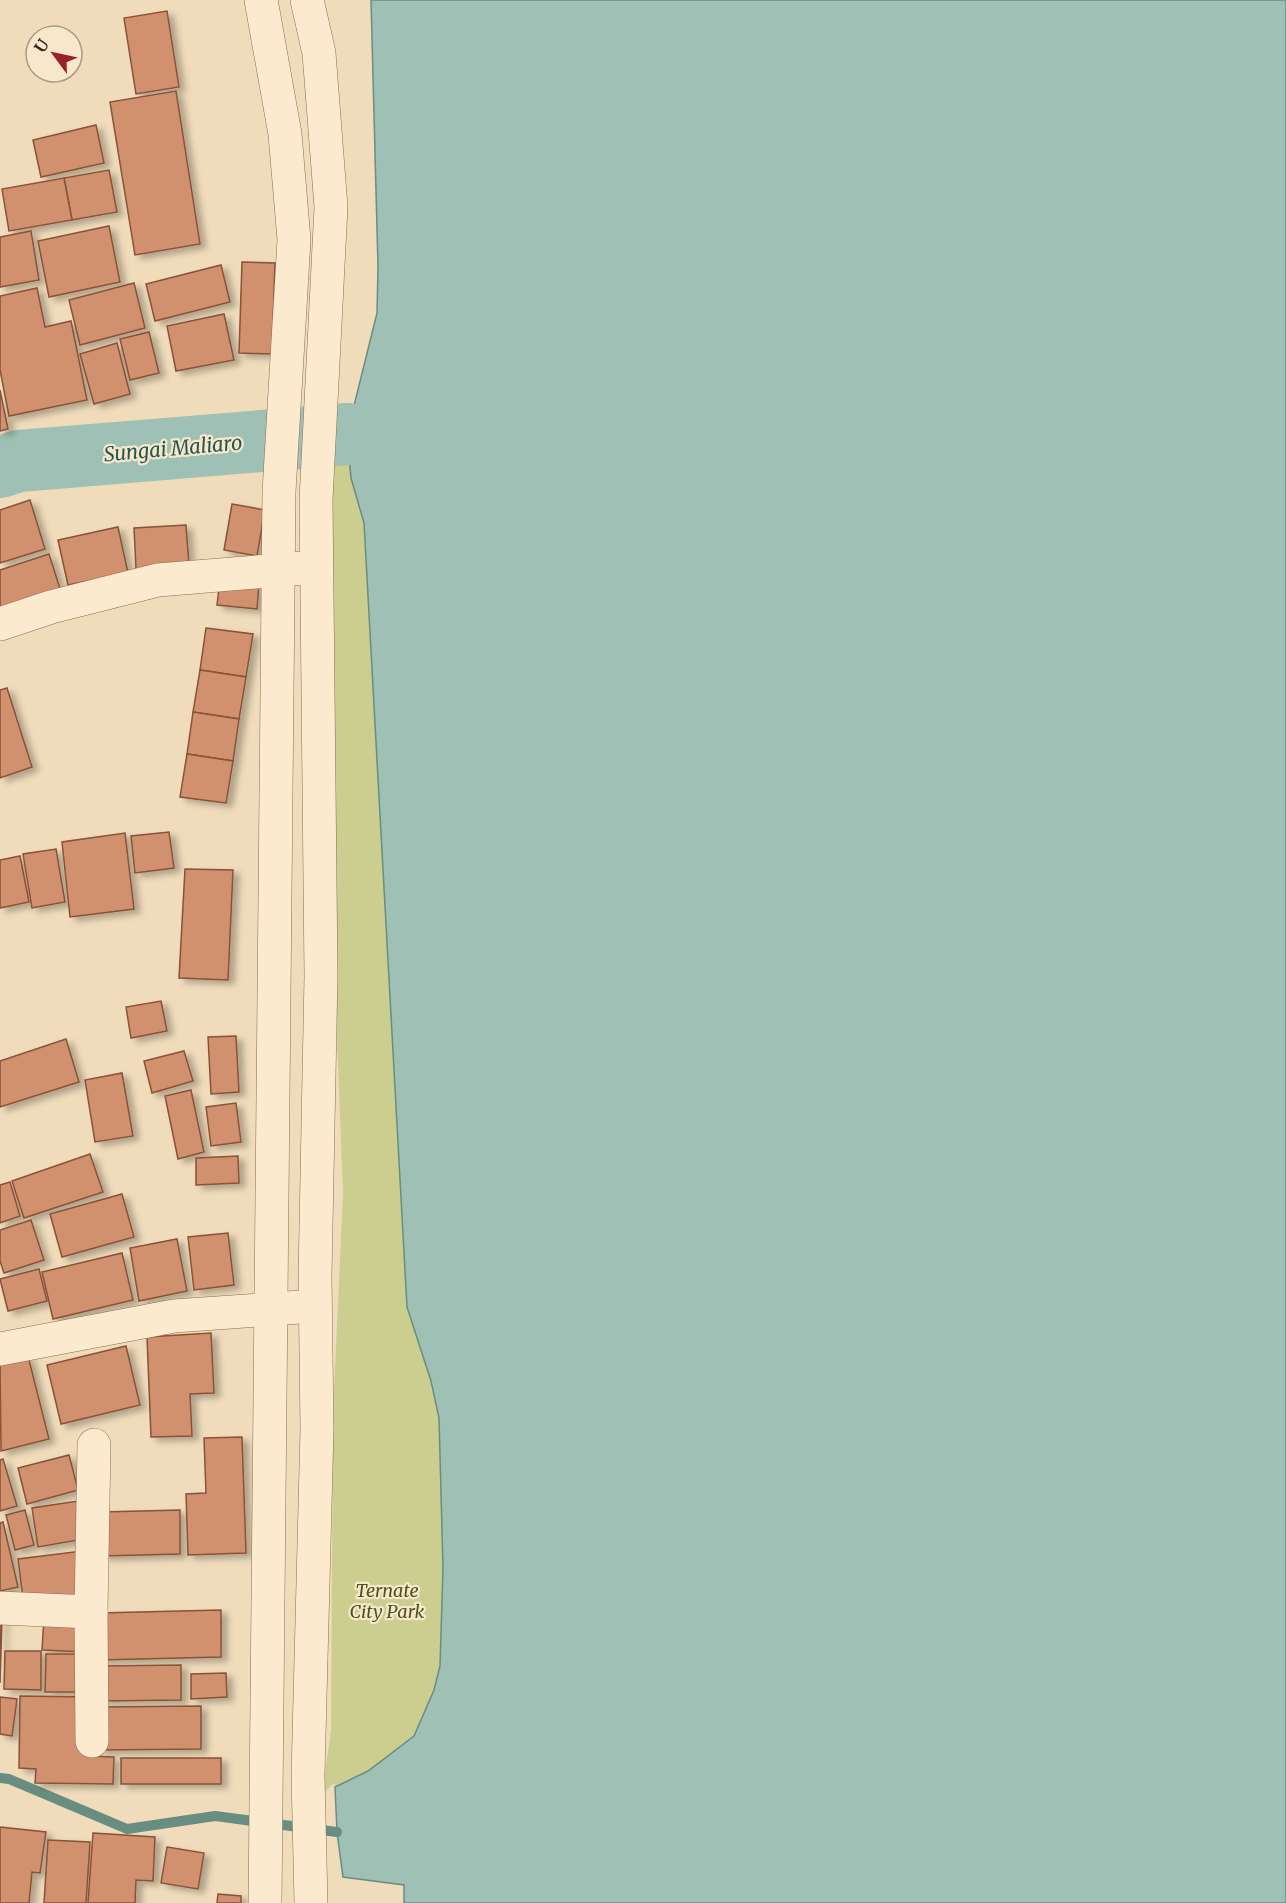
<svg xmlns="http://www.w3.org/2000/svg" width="1286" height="1903" font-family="Merriweather,serif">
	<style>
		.green { fill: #cbce8f }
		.water { fill: #9fc0b4; stroke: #678e81; stroke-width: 1.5 }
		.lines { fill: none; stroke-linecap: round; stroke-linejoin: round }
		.stream { stroke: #678e81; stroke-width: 10 }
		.river { stroke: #9fc0b4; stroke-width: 62 }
		.building { fill: #d1906e; stroke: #885239; stroke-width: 1.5; filter: url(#shadow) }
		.minor-casing { stroke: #886c54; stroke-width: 34 }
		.tertiary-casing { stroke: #886c54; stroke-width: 34 }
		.minor { stroke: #fbeace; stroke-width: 33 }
		.tertiary { stroke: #fbeace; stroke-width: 33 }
		.labels { text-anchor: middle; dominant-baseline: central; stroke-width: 4.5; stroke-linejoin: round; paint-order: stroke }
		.park-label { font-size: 18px; font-style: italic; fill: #4a541f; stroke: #f7e7cb }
		.water-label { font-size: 20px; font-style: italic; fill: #285750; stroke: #f7e7cb }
	</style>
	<defs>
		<filter id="shadow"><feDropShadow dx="6" dy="4" stdDeviation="3" flood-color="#0004"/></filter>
	</defs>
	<rect width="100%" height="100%" fill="#f0dcbb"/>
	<!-- green -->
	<path class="green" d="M348,443L351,478L364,523L407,1307L431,1381L439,1418L443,1568L440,1666L434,1690L414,1736L368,1771L339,1788L333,1784L322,1794L331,1730L333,1412L343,1194L336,1011L330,471Z"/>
	<!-- water -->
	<path class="water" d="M371,0H1286V1903H404V1885L343,1877L337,1832L335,1787L368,1771L414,1736L434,1690L440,1666L443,1568L439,1418L431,1381L407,1307L364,523L351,478L347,434L377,313L378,267Z"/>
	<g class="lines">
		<!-- stream -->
		<path class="stream" d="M0,1778L9,1779L127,1829L215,1816L337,1832"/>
		<!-- river -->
		<path class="river" d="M0,467L19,461L347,434"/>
	</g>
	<!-- building -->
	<g class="building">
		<path d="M167,11L179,87L136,94L124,18Z"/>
		<path d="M176,91L200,244L135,255L110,102Z"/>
		<path d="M96,125L104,163L41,177L33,140Z"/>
		<path d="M109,170L117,212L72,220L64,178Z"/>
		<path d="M64,178L72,220L9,231L2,189Z"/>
		<path d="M109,226L120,282L49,297L38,241Z"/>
		<path d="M31,231L39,280L0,287V237Z"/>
		<path d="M242,262L275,263L272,354L239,353Z"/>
		<path d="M221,265L230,302L155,321L146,284Z"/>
		<path d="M134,283L145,328L80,345L69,300Z"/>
		<path d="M37,288L45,327L71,321L87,400L9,416L0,370V296Z"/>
		<path d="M224,314L234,360L176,371L167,326Z"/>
		<path d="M149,332L159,373L130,380L120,339Z"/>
		<path d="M117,343L130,394L94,404L80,354Z"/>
		<path d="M0,390L8,429L0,431Z"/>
		<path d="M30,500L45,549L0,563V510Z"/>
		<path d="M232,504L265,510L257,556L224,550Z"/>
		<path d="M186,525L189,565L136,569L134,528Z"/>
		<path d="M118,527L128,573L68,585L58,540Z"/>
		<path d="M49,554L62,595L0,614V570Z"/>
		<path d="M220,580L259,584L257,609L217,605Z"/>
		<path d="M206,628L253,634L246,677L200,670Z"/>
		<path d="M200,670L246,677L239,719L193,712Z"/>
		<path d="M7,688L32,767L0,778V690Z"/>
		<path d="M193,712L239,719L233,761L187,754Z"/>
		<path d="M187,754L233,761L226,803L180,797Z"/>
		<path d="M169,832L174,868L135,873L131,836Z"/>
		<path d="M125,833L134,909L70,917L62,842Z"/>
		<path d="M56,849L65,902L32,908L23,854Z"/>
		<path d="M20,856L29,902L0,908V860Z"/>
		<path d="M185,869L233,870L228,980L179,978Z"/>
		<path d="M161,1001L167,1031L131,1038L126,1007Z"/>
		<path d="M236,1036L239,1092L211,1094L208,1037Z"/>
		<path d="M66,1039L79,1082L0,1107V1061Z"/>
		<path d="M184,1051L193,1081L152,1093L144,1061Z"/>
		<path d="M122,1073L133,1136L95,1142L85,1080Z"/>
		<path d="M191,1090L204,1152L178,1159L165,1096Z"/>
		<path d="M236,1103L241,1142L211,1146L206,1107Z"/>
		<path d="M90,1154L103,1192L24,1218L12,1181Z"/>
		<path d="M238,1156L239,1183L196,1185V1158Z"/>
		<path d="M10,1182L20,1216L0,1223V1185Z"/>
		<path d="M122,1194L134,1237L62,1257L50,1214Z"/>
		<path d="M31,1220L44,1260L4,1273L0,1261V1230Z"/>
		<path d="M228,1233L234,1285L194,1290L188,1237Z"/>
		<path d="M177,1239L187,1291L139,1301L130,1248Z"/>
		<path d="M122,1253L133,1300L53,1319L42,1272Z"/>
		<path d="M39,1269L47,1301L8,1311L0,1279Z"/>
		<path d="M211,1333L214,1393L190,1394L192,1436L151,1437L147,1337Z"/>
		<path d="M126,1346L140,1405L61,1424L47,1365Z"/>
		<path d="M28,1356L49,1439L1,1451L0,1363Z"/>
		<path d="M242,1437L246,1553L188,1555L186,1494L206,1493L204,1438Z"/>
		<path d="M69,1455L78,1490L27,1504L18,1468Z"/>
		<path d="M3,1459L17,1506L0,1511V1460Z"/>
		<path d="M78,1501L84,1539L38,1547L32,1508Z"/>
		<path d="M25,1510L34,1545L15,1550L6,1515Z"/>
		<path d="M180,1510V1554L102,1556L101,1512Z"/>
		<path d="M3,1522L18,1587L0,1591V1523Z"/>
		<path d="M82,1551L88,1598L24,1606L18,1559Z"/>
		<path d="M221,1610V1657L99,1660V1613Z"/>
		<path d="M44,1618L86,1620L85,1652L42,1650Z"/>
		<path d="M0,1619H2L0,1683Z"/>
		<path d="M5,1651H41V1690L4,1689Z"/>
		<path d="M46,1654H87V1692H45Z"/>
		<path d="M181,1665V1700L102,1701V1666Z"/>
		<path d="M226,1673L227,1697L191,1699V1674Z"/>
		<path d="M20,1696L90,1697L88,1756L114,1757L113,1784L35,1783L36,1769L19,1768Z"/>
		<path d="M0,1697L17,1699L12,1736L0,1734Z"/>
		<path d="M201,1706V1749L99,1750V1707Z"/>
		<rect x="121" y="1758" width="100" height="26"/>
		<path d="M0,1827L46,1832L40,1873L32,1872L29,1903H0Z"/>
		<path d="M93,1833L155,1837L153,1881L136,1880L135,1903H88Z"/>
		<path d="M48,1840L90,1842L86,1903H44Z"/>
		<path d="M167,1847L204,1853L198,1889L161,1883Z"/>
		<path d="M218,1894L241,1896V1903H217Z"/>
	</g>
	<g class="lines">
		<defs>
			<g id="minor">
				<path d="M0,624L51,607L158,580L316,567"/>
				<path d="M0,1349L174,1316L315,1306"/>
				<path d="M0,1608L91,1612L94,1445"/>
				<path d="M91,1612L92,1741"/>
			</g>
			<g id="tertiary">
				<path d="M261,0L285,134L294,240L279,492L265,1903"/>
				<path d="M307,0L319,53L331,207L316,500L321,976L315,1276L317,1429L308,1775L311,1903"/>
			</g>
		</defs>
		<!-- minor casing -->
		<use href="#minor" class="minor-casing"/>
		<!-- tertiary casing -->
		<use href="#tertiary" class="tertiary-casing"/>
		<!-- minor -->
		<use href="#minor" class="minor"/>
		<!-- tertiary -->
		<use href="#tertiary" class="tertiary"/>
	</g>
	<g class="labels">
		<!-- park labels -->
		<g class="park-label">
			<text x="387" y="1590">Ternate<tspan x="387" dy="21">City Park</tspan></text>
		</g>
		<!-- water labels -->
		<g class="water-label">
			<text transform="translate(173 448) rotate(-5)">Sungai Maliaro</text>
		</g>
	</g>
	<!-- north arrow -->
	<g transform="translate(54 54) rotate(303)"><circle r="28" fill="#f7e7cb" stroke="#aa9984" stroke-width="1.5"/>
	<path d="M0-4.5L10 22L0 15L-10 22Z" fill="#9a212b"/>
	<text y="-9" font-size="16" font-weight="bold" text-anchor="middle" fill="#36251a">U</text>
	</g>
</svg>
